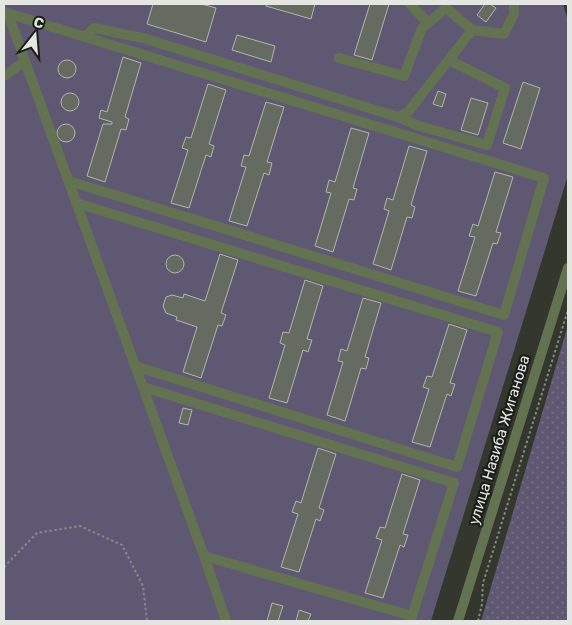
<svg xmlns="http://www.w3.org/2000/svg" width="572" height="625" font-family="Rubik,sans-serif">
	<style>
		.grass { fill: url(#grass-dots) }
		.garden { fill: #5f5873 }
		.building { fill: #666b61; stroke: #b1b6ab }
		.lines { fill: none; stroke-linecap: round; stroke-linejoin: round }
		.path { stroke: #878a83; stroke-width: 2; stroke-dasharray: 2.5 2.5; stroke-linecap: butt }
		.minor { stroke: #637251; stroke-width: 10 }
		.labels { text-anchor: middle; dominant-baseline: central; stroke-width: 4.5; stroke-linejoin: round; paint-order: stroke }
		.street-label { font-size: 15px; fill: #e4e7e1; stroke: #1c1e19 }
	</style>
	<defs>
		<pattern id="grass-dots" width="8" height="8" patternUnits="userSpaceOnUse" patternTransform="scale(1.25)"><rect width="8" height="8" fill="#5f5873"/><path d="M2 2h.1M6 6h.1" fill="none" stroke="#767087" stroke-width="1.8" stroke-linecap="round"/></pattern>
	</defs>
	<rect width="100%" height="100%" fill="#33372e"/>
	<!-- grass -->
	<path class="grass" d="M568,325V621H481Z"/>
	<!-- garden -->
	<path class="garden" d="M4,4H563L568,21V175L431,621H4Z"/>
	<!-- building -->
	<g class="building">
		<path d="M153,4H201L216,8L206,42L147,24Z"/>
		<path d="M266,4H315L311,19L266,6Z"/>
		<path d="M370,4H389L372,60L354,55Z"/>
		<path d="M485,4H490L496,8L486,22L477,15Z"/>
		<path d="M237,35L275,46L271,62L232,50Z"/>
		<path d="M123,57L141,63L125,117L129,119L126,130L121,129L105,182L87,176L103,124H112V122L99,118L101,110L107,112Z"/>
		<circle cx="67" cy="69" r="9"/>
		<path d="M523,82L540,88L521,149L503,143Z"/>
		<path d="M208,84L226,90L209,144L214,146L211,157L206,155L189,208L171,203L188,150L182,148L186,137L191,138Z"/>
		<path d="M438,91L446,94L442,107L433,104Z"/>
		<circle cx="70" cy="102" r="9"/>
		<path d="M471,98L488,103L478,135L461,130Z"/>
		<path d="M266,102L284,107L267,162L272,163L269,175L264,173L247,226L229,221L246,167L241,166L244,155L249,156Z"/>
		<circle cx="66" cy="133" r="9"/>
		<path d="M351,128L369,133L353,188L357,189L354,200L349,199L333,252L315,246L331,193L326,192L329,180L335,182Z"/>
		<path d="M409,146L427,151L411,205L415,207L412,218L407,217L391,270L373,264L389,211L384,209L387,198L393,200Z"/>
		<path d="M495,172L513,177L496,232L501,233L497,244L493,243L476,296L458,291L475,237L469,236L473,224L478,226Z"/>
		<path d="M220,254L238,260L221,313L226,315L222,326L218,325L201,378L183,372L197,327L176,320L177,317L166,313L163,306L166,297L172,295L183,298L184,294L205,301Z"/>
		<circle cx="175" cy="264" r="9"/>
		<path d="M305,280L323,286L307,339L312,340L308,352L303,350L287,403L269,398L285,345L280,343L283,332L289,333Z"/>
		<path d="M363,298L381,303L365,357L369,358L366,369L361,368L345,421L327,415L343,362L338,361L341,349L347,351Z"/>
		<path d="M449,324L467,330L450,383L455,384L451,396L447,394L430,447L412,442L429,389L423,387L427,376L432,377Z"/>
		<path d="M183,408L192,410L188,425L179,423Z"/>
		<path d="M318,448L336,454L319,508L324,510L320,521L316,519L299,572L281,567L298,514L292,512L296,501L301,503Z"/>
		<path d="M402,474L420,480L403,534L408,535L404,547L400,545L383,598L365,593L382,540L376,538L380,527L385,528Z"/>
		<path d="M272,603L283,606L278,621H267Z"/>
		<path d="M299,610L311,614L308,621H296Z"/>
	</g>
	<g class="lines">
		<!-- path -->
		<g class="path">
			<path d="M4,567L37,533L80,526L122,545L143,586L147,621"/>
			<path d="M478,621L482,604L483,583L568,310"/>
		</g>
		<!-- minor -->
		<g class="minor">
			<path d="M410,4L428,23"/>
			<path d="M4,12L544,178L504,315L69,181"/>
			<path d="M8,14L204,556L226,621"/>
			<path d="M85,37L94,28L143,38L398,117L408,112L472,30L504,34L514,14V4"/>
			<path d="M339,58L404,76L422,28L446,8L472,30"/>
			<path d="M4,76L25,61"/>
			<path d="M398,117L416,125L487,145L505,88L449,60"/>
			<path d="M76,203L498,332L457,467L135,366"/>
			<path d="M143,387L454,483L412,616L204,556"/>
			<path d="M458,621L568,268"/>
		</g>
	</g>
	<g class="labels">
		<!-- street labels -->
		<g class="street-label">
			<text transform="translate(499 440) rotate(-73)">улица Назиба Жиганова</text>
		</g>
	</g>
	<!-- border -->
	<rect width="572" height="625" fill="none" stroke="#e4e7e1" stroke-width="10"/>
	<!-- north arrow -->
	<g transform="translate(35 35) rotate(17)" stroke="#1c1e19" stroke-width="4" paint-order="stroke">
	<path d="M0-4L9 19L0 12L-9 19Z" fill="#e4e7e1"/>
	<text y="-8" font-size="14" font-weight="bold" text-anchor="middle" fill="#e4e7e1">С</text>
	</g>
</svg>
